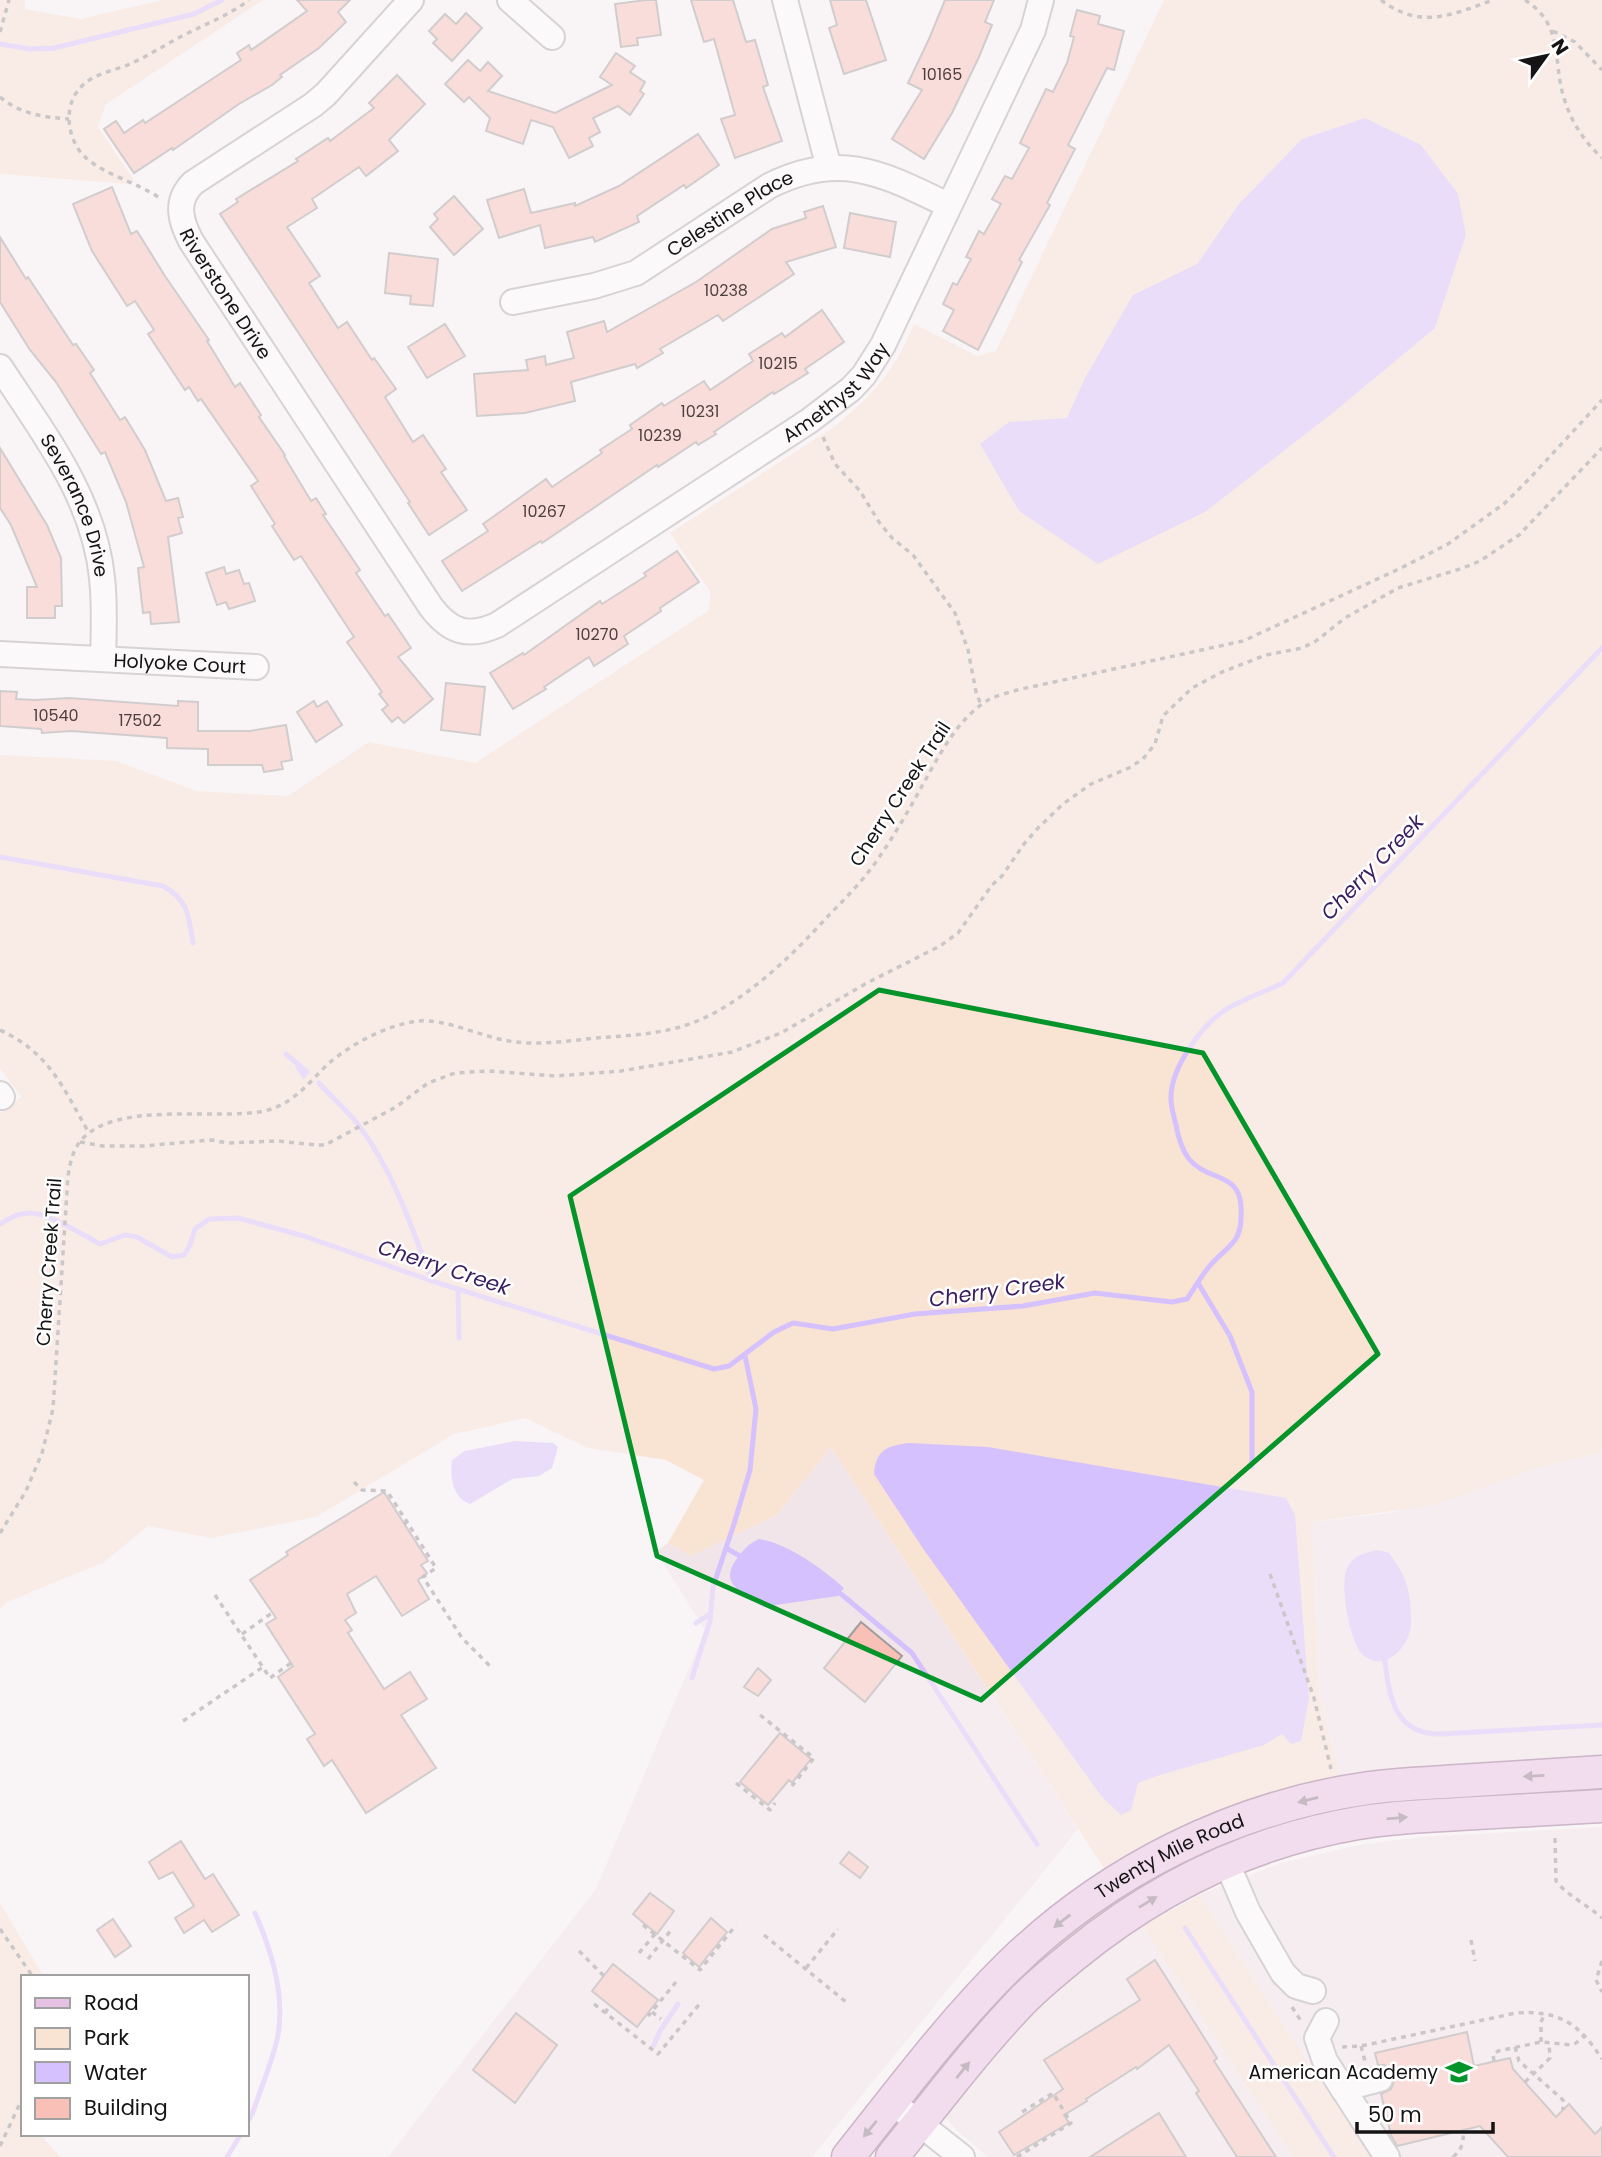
<svg xmlns="http://www.w3.org/2000/svg" width="1602" height="2157" font-family="Poppins,sans-serif">
	<style>
		.built { fill: #f2e5e9 }
		.green { fill: #f9e3d3 }
		.water { fill: #d5c1fd }
		.lines { fill: none; stroke-linecap: round; stroke-linejoin: round }
		.stream { stroke: #d5c1fd; stroke-width: 5 }
		.building { fill: #f9c0b8; stroke: #a19d9c; stroke-width: 2 }
		.minor-casing { stroke: #aeaaab; stroke-width: 28 }
		.major-casing { stroke: #92698e; stroke-width: 35 }
		.path { stroke: #939091; stroke-width: 3.5; stroke-dasharray: 5 5; stroke-linecap: butt }
		.minor { stroke: #fff; stroke-width: 24 }
		.major { stroke: #e6c1e3; stroke-width: 32 }
		.oneway { fill: #887386 }
		.marked { fill: none; stroke: #04942a; stroke-width: 5; stroke-linejoin: round }
		.labels { text-anchor: middle; dominant-baseline: central; stroke-width: 5; stroke-linejoin: round; paint-order: stroke }
		.number-label { font-size: 16px; fill: #4e3e3d }
		.street-label { font-size: 19px; fill: #151314; stroke: #fff }
		.poi-label { font-size: 19px; fill: #151314; stroke: #fff; text-anchor: end }
		.water-label { font-size: 21px; font-style: italic; fill: #3a1d60; stroke: #fff }
	</style>
	<rect width="100%" height="100%" fill="#f9f4f6"/>
	<!-- built -->
	<g class="built">
		<path d="M831,1447L1078,1829L812,2157H388L596,1889L705,1630L656,1552L668,1543L691,1556L776,1515Z"/>
		<path d="M1602,1452V1763L1341,1780L1319,1693L1312,1522L1391,1513L1536,1468Z"/>
		<path d="M1602,1827V2157H1370L1199,1895L1281,1863L1353,1846L1419,1837Z"/>
		<path d="M1142,1926L1293,2157H988L956,2130L945,2117L948,2106L1011,2030L1088,1957Z"/>
	</g>
	<!-- green -->
	<g class="green">
		<path d="M0,0H25V9L81,19L162,0H263L106,104L98,127L134,180L130,184L0,174Z"/>
		<path d="M1164,0H1602V1452L1536,1468L1435,1505L1312,1522L1319,1693L1341,1780L1107,1873L831,1447L776,1515L691,1556L668,1543L704,1480L666,1460L588,1448L525,1418L454,1434L316,1517L211,1538L148,1526L104,1562L5,1603L0,1610V1112L21,1097L0,1068V755L117,761L196,791L288,796L369,742L475,763L708,611L711,593L670,533L834,427C874,394 894,372 914,324L977,356L996,351Z"/>
		<path d="M1602,1784V1795L1206,1859L1032,1973L1054,1945L1095,1908L1221,1840L1354,1802Z"/>
		<path d="M1199,1895L1370,2157H1293L1142,1926Z"/>
		<path d="M0,1903L44,1977H23V2134H40L60,2157H0Z"/>
	</g>
	<!-- water -->
	<g class="water">
		<path d="M1365,118L1421,145L1458,194L1466,235L1435,328L1334,412L1205,512L1098,564L1019,511L980,444L1009,422L1067,418L1085,378L1133,295L1197,264L1239,204L1302,139Z"/>
		<path d="M515,1441L553,1443L558,1447L552,1468L539,1476L512,1479L470,1504C452,1497 450,1477 452,1460L465,1451Z"/>
		<path d="M909,1443L988,1447L1286,1498L1295,1515L1309,1699L1301,1741L1291,1744L1282,1734L1264,1745L1163,1774L1138,1783L1131,1810L1121,1815L1102,1797L924,1550L874,1474C876,1450 886,1446 909,1443Z"/>
		<path d="M759,1539C787,1543 823,1569 844,1588L838,1596L762,1607C742,1592 717,1584 738,1557C744,1549 750,1543 759,1539Z"/>
		<path d="M1378,1550L1389,1553C1408,1577 1411,1594 1411,1623C1411,1645 1386,1673 1364,1656C1350,1645 1339,1584 1347,1568C1352,1556 1366,1552 1378,1550Z"/>
	</g>
	<g class="lines">
		<!-- stream -->
		<g class="stream">
			<path d="M0,44L30,49L54,48L194,14L222,0"/>
			<path d="M0,857L163,886C188,899 189,917 193,943"/>
			<path d="M286,1054L307,1072"/>
			<path d="M298,1067L304,1076"/>
			<path d="M319,1083C332,1098 348,1111 360,1127C394,1173 412,1228 432,1281"/>
			<path d="M0,1224C10,1218 20,1212 32,1213C49,1214 84,1235 100,1244L125,1235L137,1237L172,1257L184,1255L190,1245L195,1229L209,1219L238,1218L304,1236L432,1281L714,1369L729,1366L774,1332L793,1323L833,1329L915,1314L1023,1306L1095,1293L1172,1302L1187,1299C1194,1289 1200,1278 1208,1268C1229,1242 1243,1247 1241,1206C1239,1172 1207,1181 1189,1159C1182,1150 1178,1136 1176,1125C1174,1117 1171,1107 1171,1099C1170,1069 1201,1026 1225,1010C1243,999 1264,992 1283,983L1602,648"/>
			<path d="M1198,1283L1230,1336L1252,1392V1467"/>
			<path d="M458,1289L459,1338"/>
			<path d="M726,1548L745,1559"/>
			<path d="M833,1591L841,1594L912,1653L1037,1844"/>
			<path d="M696,1623L710,1614"/>
			<path d="M1384,1654C1389,1693 1392,1735 1441,1734L1602,1725"/>
			<path d="M692,1678L710,1621L713,1587L734,1524L750,1470L756,1409L745,1356"/>
			<path d="M1185,1928L1334,2157"/>
			<path d="M654,2045L660,2031L678,2004"/>
			<path d="M247,2123L253,2112C261,2087 273,2061 278,2035C285,1994 271,1949 255,1913"/>
			<path d="M227,2157L241,2134"/>
		</g>
	</g>
	<!-- building -->
	<g class="building">
		<path d="M297,0H350L338,12L346,22L319,48L280,75L282,77L272,85L239,104L173,150L172,148L134,173L104,129L116,121L124,133L143,120L145,123L241,60L237,53L249,45L251,50L307,11Z"/>
		<path d="M646,0H656L661,35L637,38L638,45L621,47L615,4Z"/>
		<path d="M691,0H733L746,42L755,40L768,85L763,87L782,141L735,158L721,119L735,115L714,39L704,42Z"/>
		<path d="M830,0H866L886,60L844,74L829,28L837,25Z"/>
		<path d="M945,0H994L985,22L992,25L979,57L952,113L924,159L892,139L922,90L908,83L929,39Z"/>
		<path d="M1077,10L1100,16L1098,24L1124,31L1114,70L1107,68L1068,145L1075,149L1047,203L1050,205L1019,260L1022,262L978,350L943,331L954,310L943,304L953,283L957,285L971,259L966,257L979,231L984,234L1001,204L992,199L1005,176L1012,179L1029,148L1020,143L1046,89L1053,92L1067,63L1074,37L1070,36Z"/>
		<path d="M466,13L482,28L452,61L433,43L437,39L429,31L445,14L456,24Z"/>
		<path d="M616,53L635,66L630,72L645,82L640,91L644,94L630,115L618,106L593,118L600,132L589,138L593,146L569,158L553,127L531,120L523,144L486,131L490,118L469,97L464,102L445,84L468,60L480,71L488,62L502,76L488,91L555,113L612,85L600,77Z"/>
		<path d="M397,75L425,104L389,140L398,151L366,176L359,167L312,199L317,208L287,227L320,276L309,283L338,328L347,322L372,360L374,358L396,389L385,397L413,442L423,435L446,469L441,472L467,510L429,535L408,503L410,502L220,214L238,202L236,199L298,161L296,159L328,138L330,141L374,108L369,103Z"/>
		<path d="M698,134L719,165L686,188L684,185L637,216L639,222L595,242L593,237L545,248L540,225L499,238L487,200L524,189L531,213L575,203V206L619,186Z"/>
		<path d="M112,187L131,234L137,231L165,276L209,340L207,341L235,387L240,383L261,415L259,417L285,455L284,456L311,501L316,498L326,514L323,515L360,570L356,573L385,616L388,614L411,648L398,657L433,699L404,723L398,717L392,722L382,710L388,705L379,694L382,692L347,642L354,637L301,556L294,560L272,526L275,524L251,486L258,481L201,399L198,401L189,387L185,390L148,334L154,330L135,301L127,306L92,251L73,204Z"/>
		<path d="M454,196L483,229L454,255L430,227L438,219L434,214Z"/>
		<path d="M823,206L836,247L786,262L794,274L723,321L718,315L660,349L663,353L637,368L635,364L571,382L575,401L525,413L477,416L474,374L528,370L526,360L545,356L546,365L574,358L567,332L604,321L607,332L696,282L772,229L806,218L804,212Z"/>
		<path d="M850,213L896,222L890,257L844,248Z"/>
		<path d="M0,237L26,279L28,277L73,345L76,344L94,370L90,373L120,420L125,417L145,450L166,501L178,498L183,517L178,518L182,533L168,537L179,622L151,624L150,612L143,613L138,568L144,567L126,502L105,452L101,454L56,382L30,350L0,302Z"/>
		<path d="M389,253L438,259L433,306L410,304L411,296L385,293Z"/>
		<path d="M822,310L844,342L805,369L808,373L774,394L773,392L714,432L716,434L698,445L696,442L658,467L657,465L542,543L541,541L462,591L442,561L488,531L483,524L546,479L552,487L602,453L600,450L632,429L630,425L662,403L664,406L704,381L710,390L753,361L749,354L782,333L785,337Z"/>
		<path d="M445,324L465,356L427,378L408,347Z"/>
		<path d="M0,448L47,525L61,558L62,606H55V618H27V587H37L11,525L0,508Z"/>
		<path d="M677,551L699,582L660,608L661,611L624,636L628,644L594,666L589,657L544,687L546,689L513,709L490,673L523,653L524,655L600,601L602,604L646,576L644,573Z"/>
		<path d="M224,567L226,574L239,570L244,584L249,583L255,601L229,609L226,602L217,605L206,573Z"/>
		<path d="M446,683L485,687L480,735L441,730Z"/>
		<path d="M0,691L17,692L16,699L35,700L69,698L178,706V701L198,702V731H250L286,725L292,760L281,762L283,769L264,772L262,765H208V749L167,748V738L71,731L42,733L41,729L0,726Z"/>
		<path d="M314,701L317,707L327,701L342,725L316,742L297,712Z"/>
		<path d="M384,1492L428,1561L421,1565L427,1573L418,1580L429,1599L402,1616L376,1576L347,1594L356,1613L345,1620L352,1630L348,1633L384,1689L410,1672L427,1699L401,1715L436,1768L366,1813L332,1760L324,1766L307,1739L315,1734L278,1677L293,1666L266,1624L276,1618L250,1580L288,1555L286,1552Z"/>
		<path d="M861,1622L902,1656L865,1702L824,1668Z"/>
		<path d="M758,1668L771,1680L758,1696L744,1687Z"/>
		<path d="M780,1733L811,1759L792,1783L789,1780L768,1805L740,1782Z"/>
		<path d="M181,1841L205,1879L213,1874L239,1915L212,1932L204,1920L184,1933L175,1918L194,1906L173,1872L159,1879L149,1862Z"/>
		<path d="M849,1852L868,1867L860,1878L840,1863Z"/>
		<path d="M650,1893L674,1911L657,1934L633,1914Z"/>
		<path d="M711,1918L727,1932L699,1967L683,1953Z"/>
		<path d="M113,1919L131,1946L115,1957L97,1930Z"/>
		<path d="M1155,1960L1217,2058L1214,2061L1276,2157H1237L1196,2093L1199,2091L1169,2045L1137,2069L1136,2067L1086,2099L1087,2101L1064,2115L1069,2123L1014,2155L999,2132L1063,2089L1044,2060L1140,2000L1127,1979Z"/>
		<path d="M613,1964L658,2000L637,2027L592,1991Z"/>
		<path d="M516,2013L557,2045L515,2103L473,2070Z"/>
		<path d="M1467,2032L1474,2066L1510,2058L1513,2069L1556,2117L1569,2104L1595,2134L1602,2127V2157H1508L1480,2126L1397,2146L1391,2135L1381,2094L1391,2089L1394,2082V2076L1390,2068L1384,2065H1378L1375,2053Z"/>
		<path d="M1159,2113L1186,2157H1090Z"/>
	</g>
	<g class="lines">
		<defs>
			<g id="minor">
				<path id="s1" d="M411,0L326,94L313,105L193,183C175,201 180,220 191,241L431,607C450,632 468,638 497,625L809,421L851,389L864,375L883,345L1033,30L1041,0"/>
				<path d="M510,0L552,37"/>
				<path d="M785,0L829,168"/>
				<path id="s2" d="M513,302L594,286L636,273L769,186C841,150 883,174 948,205"/>
				<path id="s3" d="M0,367C43,433 94,497 102,578C105,605 104,632 103,659"/>
				<path id="s4" d="M0,654L256,667"/>
				<path d="M0,1094L2,1097"/>
				<path d="M1226,1861L1248,1912L1283,1973L1296,1986L1313,1991"/>
				<path d="M1326,2021L1317,2038L1325,2061L1387,2157"/>
				<path d="M1343,2089L1380,2079"/>
				<path d="M892,2102L962,2157"/>
			</g>
			<g id="major">
				<path id="s5" d="M848,2157C899,2093 950,2024 1009,1966C1106,1871 1234,1807 1369,1788C1399,1784 1429,1783 1459,1781C1507,1778 1554,1775 1602,1772"/>
				<path d="M892,2157C934,2105 975,2050 1021,2002C1037,1985 1055,1971 1073,1956C1156,1888 1252,1841 1358,1823C1391,1817 1425,1816 1459,1814C1507,1811 1554,1809 1602,1806"/>
			</g>
		</defs>
		<!-- minor casing -->
		<use href="#minor" class="minor-casing"/>
		<!-- major casing -->
		<use href="#major" class="major-casing"/>
		<!-- path -->
		<g class="path">
			<path d="M1381,0C1421,30 1451,15 1493,0"/>
			<path d="M1525,0C1565,26 1552,60 1564,98C1571,122 1584,141 1602,158"/>
			<path d="M1553,31L1575,42L1602,70"/>
			<path d="M0,32L9,0"/>
			<path d="M0,97C20,114 43,117 69,119"/>
			<path d="M158,197C136,182 102,174 84,156C67,139 63,106 80,88C93,73 115,71 132,63C150,55 166,44 184,35C206,24 229,15 249,0"/>
			<path d="M823,437L835,464L860,491L879,522L892,538L913,555L955,613L968,650L976,692L981,705"/>
			<path d="M0,1030C50,1053 63,1088 89,1133"/>
			<path d="M80,1142L103,1146H143L211,1140L228,1143L278,1141L316,1145H325L396,1107L428,1083L455,1073L488,1071L556,1076L621,1071L732,1052L781,1033L865,984L940,946L958,933L992,885L1002,876L1024,844L1038,828L1063,804L1091,784L1129,768L1143,759L1155,744L1163,716L1192,688L1222,672L1266,655L1302,648L1316,641L1345,618L1398,588L1463,568L1480,561L1519,535L1602,448"/>
			<path d="M354,1482L362,1490L387,1491L407,1522"/>
			<path d="M404,1524L407,1522L436,1568L423,1577L462,1638L493,1669"/>
			<path d="M0,1533L26,1491L42,1453L53,1409L68,1176C70,1164 72,1153 79,1143C111,1099 216,1121 264,1111C293,1105 309,1082 329,1063C353,1043 387,1025 418,1021C444,1018 482,1037 509,1041C538,1046 567,1041 596,1038C621,1036 647,1035 672,1029C732,1016 790,958 830,914C848,896 866,877 880,856C895,834 909,810 922,786C939,756 958,717 990,699C998,695 1008,693 1017,690L1243,641L1399,569L1448,544L1505,503L1531,477L1602,400"/>
			<path d="M1270,1574L1314,1698L1331,1769"/>
			<path d="M215,1595L270,1678L291,1663"/>
			<path d="M242,1634L272,1613"/>
			<path d="M760,1715L814,1758L792,1786"/>
			<path d="M183,1721L263,1667"/>
			<path d="M736,1783L770,1810L775,1803"/>
			<path d="M1555,1838L1556,1881C1563,1892 1590,1907 1602,1918"/>
			<path d="M643,1925L700,1970L736,1925"/>
			<path d="M0,1929L33,1977"/>
			<path d="M764,1935L846,2002"/>
			<path d="M1471,1940L1475,1961"/>
			<path d="M579,1951L604,1976"/>
			<path d="M639,1953L655,1934"/>
			<path d="M648,1959L672,1929"/>
			<path d="M1602,1961L1596,1980L1602,1992"/>
			<path d="M806,1968L838,1929"/>
			<path d="M594,2004L658,2054L702,2001"/>
			<path d="M1292,2007L1301,2021"/>
			<path d="M652,2012L661,2019"/>
			<path d="M605,2013L610,2005"/>
			<path d="M648,2013L649,2015L676,1982"/>
			<path d="M1541,2042V2022L1545,2013"/>
			<path d="M1361,2046L1365,2061"/>
			<path d="M1342,2047L1361,2046L1516,2013C1560,2010 1579,2024 1602,2059"/>
			<path d="M1515,2047L1519,2061L1563,2100V2110"/>
			<path d="M1494,2061L1493,2055L1498,2051L1541,2042L1571,2045L1576,2043L1585,2035"/>
			<path d="M1525,2082L1550,2058L1549,2043"/>
			<path d="M0,2146L23,2097"/>
			<path d="M1017,2157L1071,2123L1053,2093L1022,2112"/>
			<path d="M1453,2157C1462,2149 1464,2143 1463,2130"/>
		</g>
		<!-- minor -->
		<use href="#minor" class="minor"/>
		<!-- major -->
		<use href="#major" class="major"/>
	</g>
	<!-- one-way arrows -->
	<defs><path id="oneway-solid" d="M-6-.8H1V-3.2L6.5 0L1 3.2V.8H-6Z" transform="scale(1.75)"/></defs>
	<g class="oneway">
		<use href="#oneway-solid" transform="translate(1534 1776) rotate(177)"/>
		<use href="#oneway-solid" transform="translate(1308 1800) rotate(166)"/>
		<use href="#oneway-solid" transform="translate(1397 1818) rotate(-5)"/>
		<use href="#oneway-solid" transform="translate(1148 1902) rotate(-31)"/>
		<use href="#oneway-solid" transform="translate(1062 1921) rotate(142)"/>
		<use href="#oneway-solid" transform="translate(963 2070) rotate(-51)"/>
		<use href="#oneway-solid" transform="translate(870 2129) rotate(129)"/>
	</g>
	<!-- marked area -->
	<path d="M0 0H1602V2157H0ZM879,990L1203,1053L1378,1354L981,1700L657,1556L570,1196Z" fill="#f9f4f6" fill-opacity=".55" fill-rule="evenodd"/>
	<path class="marked" d="M879,990L1203,1053L1378,1354L981,1700L657,1556L570,1196Z"/>
	<!-- icons -->
	<defs>
		<symbol id="school-bare" viewBox="-9 -9 18 18"><path d="M0-5L7-2L0 1L-7-2ZM-4 1L0 2.5L4 1V4Q0 6-4 4Z" fill="#04942a" stroke="#fff" stroke-width="2.5" paint-order="stroke"/></symbol>
	</defs>
	<g fill-rule="evenodd">
		<use href="#school-bare" x="1440" y="2053" width="38" height="38"/>
	</g>
	<g class="labels">
		<!-- number labels -->
		<g class="number-label">
			<text x="942" y="74">10165</text>
			<text x="726" y="290">10238</text>
			<text x="778" y="363">10215</text>
			<text x="700" y="411">10231</text>
			<text x="660" y="435">10239</text>
			<text x="544" y="511">10267</text>
			<text x="597" y="634">10270</text>
			<text x="56" y="715">10540</text>
			<text x="140" y="720">17502</text>
		</g>
		<!-- street labels -->
		<g class="street-label">
			<text stroke="none"><textPath href="#s2" startOffset="238">Celestine Place</textPath></text>
			<text stroke="none"><textPath href="#s1" startOffset="413">Riverstone Drive</textPath></text>
			<text stroke="none"><textPath href="#s1" startOffset="1276">Amethyst Way</textPath></text>
			<text stroke="none"><textPath href="#s3" startOffset="159">Severance Drive</textPath></text>
			<text stroke="none"><textPath href="#s4" startOffset="180">Holyoke Court</textPath></text>
			<text transform="translate(900 794) rotate(-57)">Cherry Creek Trail</text>
			<text transform="translate(49 1262) rotate(-86)">Cherry Creek Trail</text>
			<text stroke="none"><textPath href="#s5" startOffset="446">Twenty Mile Road</textPath></text>
		</g>
		<!-- poi labels -->
		<g class="poi-label">
			<text x="1438" y="2072">American Academy</text>
		</g>
		<!-- water labels -->
		<g class="water-label">
			<text transform="translate(1372 867) rotate(-46)">Cherry Creek</text>
			<text transform="translate(444 1267) rotate(18)">Cherry Creek</text>
			<text transform="translate(997 1290) rotate(-8)">Cherry Creek</text>
		</g>
	</g>
	<!-- legend -->
	<rect x="21" y="1975" width="228" height="161" fill="#ffffff" stroke="#a1a1a1" stroke-width="2"/>
	<rect x="35" y="1998" width="35" height="10" fill="#e6c1e3" stroke="#a1a1a1" stroke-width="2"/>
	<text x="84" y="2010" font-size="21" fill="#151314">Road</text>
	<rect x="35" y="2028" width="35" height="21" fill="#f9e3d3" stroke="#a1a1a1" stroke-width="2"/>
	<text x="84" y="2045" font-size="21" fill="#151314">Park</text>
	<rect x="35" y="2062" width="35" height="21" fill="#d5c1fd" stroke="#a1a1a1" stroke-width="2"/>
	<text x="84" y="2080" font-size="21" fill="#151314">Water</text>
	<rect x="35" y="2098" width="35" height="21" fill="#f9c0b8" stroke="#a1a1a1" stroke-width="2"/>
	<text x="84" y="2115" font-size="21" fill="#151314">Building</text>
	<!-- north arrow -->
	<g transform="translate(1546 56) rotate(57)" stroke="#ffffff" stroke-width="5" paint-order="stroke">
	<path d="M0-5L12 26L0 18L-12 26Z" fill="#151314"/>
	<text y="-10" font-size="19" font-weight="bold" text-anchor="middle" fill="#151314">N</text>
	</g>
	<!-- scale -->
	<path d="M1357 2122v10h136v-10" fill="none" stroke="#151314" stroke-width="3.5"/>
	<text x="1368" y="2122" font-size="21" fill="#151314" stroke="#ffffff" stroke-width="5" paint-order="stroke">50 m</text>
</svg>
